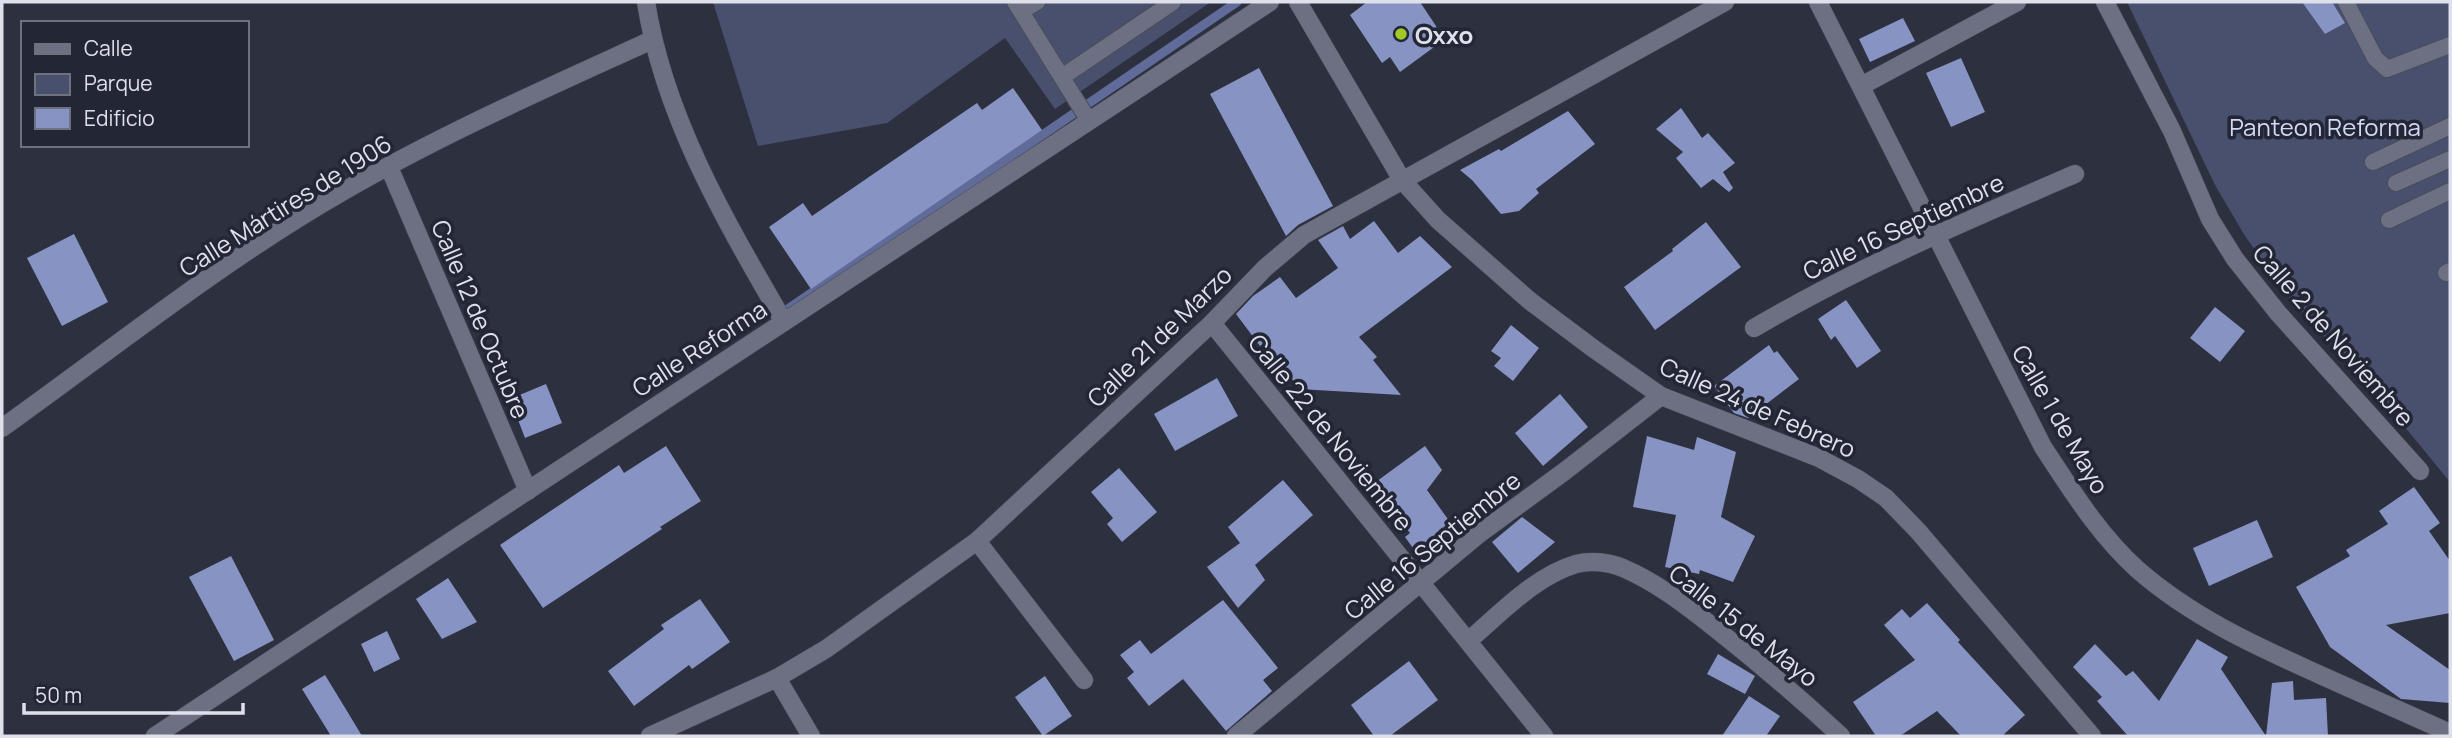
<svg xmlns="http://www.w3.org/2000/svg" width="2452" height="738" font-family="Manrope,sans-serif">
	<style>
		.green { fill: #49506d }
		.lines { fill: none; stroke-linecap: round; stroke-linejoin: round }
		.stream { stroke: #606b99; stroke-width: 9 }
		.building { fill: #8793c3 }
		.service-casing { stroke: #494c59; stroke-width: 18 }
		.minor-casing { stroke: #494c59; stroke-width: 19 }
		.tertiary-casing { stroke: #494c59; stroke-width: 19 }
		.service { stroke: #6c7082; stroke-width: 16 }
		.minor { stroke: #6c7082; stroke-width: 18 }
		.tertiary { stroke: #6c7082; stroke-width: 18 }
		.poi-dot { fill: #a1c92a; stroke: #232635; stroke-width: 2.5 }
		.labels { text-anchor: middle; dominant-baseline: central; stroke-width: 7; stroke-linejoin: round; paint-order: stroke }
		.poi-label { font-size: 24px; font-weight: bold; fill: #dee1eb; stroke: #232635; text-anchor: start }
		.park-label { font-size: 24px; fill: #d1d9f6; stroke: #232635 }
		.street-label { font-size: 24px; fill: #dee1eb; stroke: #232635 }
	</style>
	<rect width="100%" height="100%" fill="#2c303f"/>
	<!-- green -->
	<g class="green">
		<path d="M713,2H1211L1055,109L1005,38L887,123L758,146Z"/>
		<path d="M2127,2H2450V482L2400,421L2291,300L2245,236L2215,185Z"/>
	</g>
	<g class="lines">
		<!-- stream -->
		<path class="stream" d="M779,315L1237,2"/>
	</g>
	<!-- building -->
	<g class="building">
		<path d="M1367,2H1420L1436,26L1441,42L1400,72L1390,57L1382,63L1350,15Z"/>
		<path d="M2302,2H2332L2345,23L2325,34Z"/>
		<path d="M1903,18L1915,41L1870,62L1859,39Z"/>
		<path d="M1961,58L1985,112L1951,127L1926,73Z"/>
		<path d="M1259,68L1333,206L1298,225L1286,236L1210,94Z"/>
		<path d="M1013,88L1042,130L811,289L769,227L803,203L812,216L977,103L982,110Z"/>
		<path d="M1681,108L1702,138L1708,133L1735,163L1723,172L1733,188L1729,192L1713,179L1701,188L1676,158L1683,152L1656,129Z"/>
		<path d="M1568,111L1595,144L1536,189L1539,193L1519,211L1501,214L1472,180L1460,170L1499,149L1501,151Z"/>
		<path d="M1374,221L1398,253L1420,236L1452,267L1359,337L1377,357L1373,360L1401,395L1299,389L1265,342L1260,346L1236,314L1253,296L1280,277L1296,298L1338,268L1318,240L1343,226L1350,239Z"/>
		<path d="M1706,222L1741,267L1655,330L1624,287L1673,251L1672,249Z"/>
		<path d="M74,234L108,302L62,326L27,258Z"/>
		<path d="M1846,300L1881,351L1857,368L1835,336L1831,340L1818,319Z"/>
		<path d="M2215,307L2245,331L2220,362L2190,338Z"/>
		<path d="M1511,325L1539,348L1513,381L1494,366L1501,358L1491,351Z"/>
		<path d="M1769,345L1774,353L1777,351L1799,379L1748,418L1734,413L1714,386Z"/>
		<path d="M1217,378L1238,416L1175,451L1154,414Z"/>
		<path d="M546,384L562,423L525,438L510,399Z"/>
		<path d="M1560,394L1588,427L1543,466L1515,433Z"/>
		<path d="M1647,436L1694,450L1697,437L1736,452L1721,517L1755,536L1733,582L1700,570L1699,574L1665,567L1676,515L1633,507Z"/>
		<path d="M666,446L701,501L660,527L662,529L543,608L500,545L619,465L624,473Z"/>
		<path d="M1425,446L1442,470L1427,490L1455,529L1418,555L1405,537L1410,533L1373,484Z"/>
		<path d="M1119,468L1157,512L1122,542L1107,524L1113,518L1091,492Z"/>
		<path d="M1283,480L1313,515L1255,565L1265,580L1238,608L1207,567L1240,543L1228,527Z"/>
		<path d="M2414,487L2440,523L2429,531L2450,561V613L2386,625L2450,670V703L2401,699L2330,647L2296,587L2350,556L2346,550L2388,524L2379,511Z"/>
		<path d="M1522,517L1555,542L1518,573L1492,542Z"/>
		<path d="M2257,520L2273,557L2209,586L2193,548Z"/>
		<path d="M231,556L274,640L234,661L189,577Z"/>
		<path d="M448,578L477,622L442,639L416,599Z"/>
		<path d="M700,599L730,642L692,669L689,665L634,706L608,671L664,629L661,625Z"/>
		<path d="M1223,600L1278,668L1263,680L1272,691L1226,731L1183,679L1149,706L1127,678L1134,672L1120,655L1140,640L1151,654Z"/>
		<path d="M1927,603L1960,640L1958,642L2025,715L2002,736H1961L1937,711L1900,736H1876L1853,702L1915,660L1884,625L1902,609L1910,618Z"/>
		<path d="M387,631L400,659L374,672L361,644Z"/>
		<path d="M2197,639L2228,657L2221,669L2266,736H2128L2097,701L2102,697L2073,667L2095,644L2126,676L2133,671L2159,701Z"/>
		<path d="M1718,654L1755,676L1745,694L1707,674Z"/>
		<path d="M1409,661L1438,700L1390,736H1374L1351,705Z"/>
		<path d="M325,675L347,711L362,736H331L302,689Z"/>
		<path d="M1045,676L1072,716L1043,736L1015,697Z"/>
		<path d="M2293,681L2294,700L2326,698L2328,736H2266L2272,683Z"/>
		<path d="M1749,696L1780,716L1766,736H1722Z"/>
	</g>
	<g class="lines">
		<defs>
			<g id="service">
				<path d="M1015,2L1089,121"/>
				<path d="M2346,2L2375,58L2387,69L2450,45"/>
				<path d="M1021,11L1037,2"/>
				<path d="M1062,77L1173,2"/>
				<path d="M2373,162L2450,126"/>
				<path d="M2396,183L2450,159"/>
				<path d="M2389,220L2450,191"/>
				<path d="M2446,273L2450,271"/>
			</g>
			<g id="minor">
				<path d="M646,2C664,117 726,222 784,322"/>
				<path d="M1298,2L1402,180L1438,220L1530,301L1594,349L1661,396L1819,458L1858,479L1886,498L1918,531L2092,736"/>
				<path d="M1818,2L2043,447C2072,491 2099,535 2138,570C2192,617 2254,645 2318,674C2362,694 2406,713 2450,733"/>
				<path d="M2105,2L2172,131L2210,219L2235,259L2278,313L2420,471"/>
				<path d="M1861,86L2017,2"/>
				<path d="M389,167L528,491"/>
				<path d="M1212,323L1544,736"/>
				<path d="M1754,328C1856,268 1966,221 2075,174"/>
				<path d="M2,428C114,348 222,261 342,192C442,134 547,88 652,40"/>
				<path d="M977,541L1084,680"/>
				<path d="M1468,641C1500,614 1535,576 1576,564C1590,560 1609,562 1623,568C1656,582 1687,606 1716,629C1759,663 1801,699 1841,736"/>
				<path d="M777,678L811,736"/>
				<path d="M650,736L777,678L826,649L977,541L1212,323L1265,268L1304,235L1725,2"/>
				<path d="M1236,736L1479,534L1565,471L1661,396"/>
			</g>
			<path id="tertiary" d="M155,736L1270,2"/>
		</defs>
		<!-- service casing -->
		<use href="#service" class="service-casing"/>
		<!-- minor casing -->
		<use href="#minor" class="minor-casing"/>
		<!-- tertiary casing -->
		<use href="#tertiary" class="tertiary-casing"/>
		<!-- service -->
		<use href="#service" class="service"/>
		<!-- minor -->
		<use href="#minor" class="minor"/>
		<!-- tertiary -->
		<use href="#tertiary" class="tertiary"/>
	</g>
	<!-- markers -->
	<circle class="poi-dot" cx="1401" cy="34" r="7"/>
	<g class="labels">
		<!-- poi labels -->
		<g class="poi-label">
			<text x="1415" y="34">Oxxo</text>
		</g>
		<!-- park labels -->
		<g class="park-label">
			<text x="2325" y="126">Panteon Reforma</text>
		</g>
		<!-- street labels -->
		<g class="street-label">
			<text transform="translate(285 205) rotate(-32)">Calle Mártires de 1906</text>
			<text transform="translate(1903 226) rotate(-25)">Calle 16 Septiembre</text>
			<text transform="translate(481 319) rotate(67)">Calle 12 de Octubre</text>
			<text transform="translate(2334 335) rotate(49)">Calle 2 de Noviembre</text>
			<text transform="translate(1159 336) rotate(-44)">Calle 21 de Marzo</text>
			<text transform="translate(699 348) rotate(-33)">Calle Reforma</text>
			<text transform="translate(1758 407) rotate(24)">Calle 24 de Febrero</text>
			<text transform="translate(2061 419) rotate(60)">Calle 1 de Mayo</text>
			<text transform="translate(1331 432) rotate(51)">Calle 22 de Noviembre</text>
			<text transform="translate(1432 545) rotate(-39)">Calle 16 Septiembre</text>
			<text transform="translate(1744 625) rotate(38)">Calle 15 de Mayo</text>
		</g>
	</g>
	<!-- border -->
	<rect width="2452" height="738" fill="none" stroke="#dee1eb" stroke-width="7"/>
	<!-- legend -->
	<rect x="21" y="21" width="228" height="126" fill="#232635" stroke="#6e717e" stroke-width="2"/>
	<rect x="35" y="44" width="35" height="10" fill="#6c7082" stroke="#6e717e" stroke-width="2"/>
	<text x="84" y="56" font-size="21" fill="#dee1eb">Calle</text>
	<rect x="35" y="74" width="35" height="21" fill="#49506d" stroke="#6e717e" stroke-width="2"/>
	<text x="84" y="91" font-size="21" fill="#dee1eb">Parque</text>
	<rect x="35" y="108" width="35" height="21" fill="#8793c3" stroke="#6e717e" stroke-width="2"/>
	<text x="84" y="126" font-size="21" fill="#dee1eb">Edificio</text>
	<!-- scale -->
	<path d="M24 703v10h219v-10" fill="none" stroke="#dee1eb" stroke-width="3.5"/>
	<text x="35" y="703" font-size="21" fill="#dee1eb" stroke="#232635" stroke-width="5" paint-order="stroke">50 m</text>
</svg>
